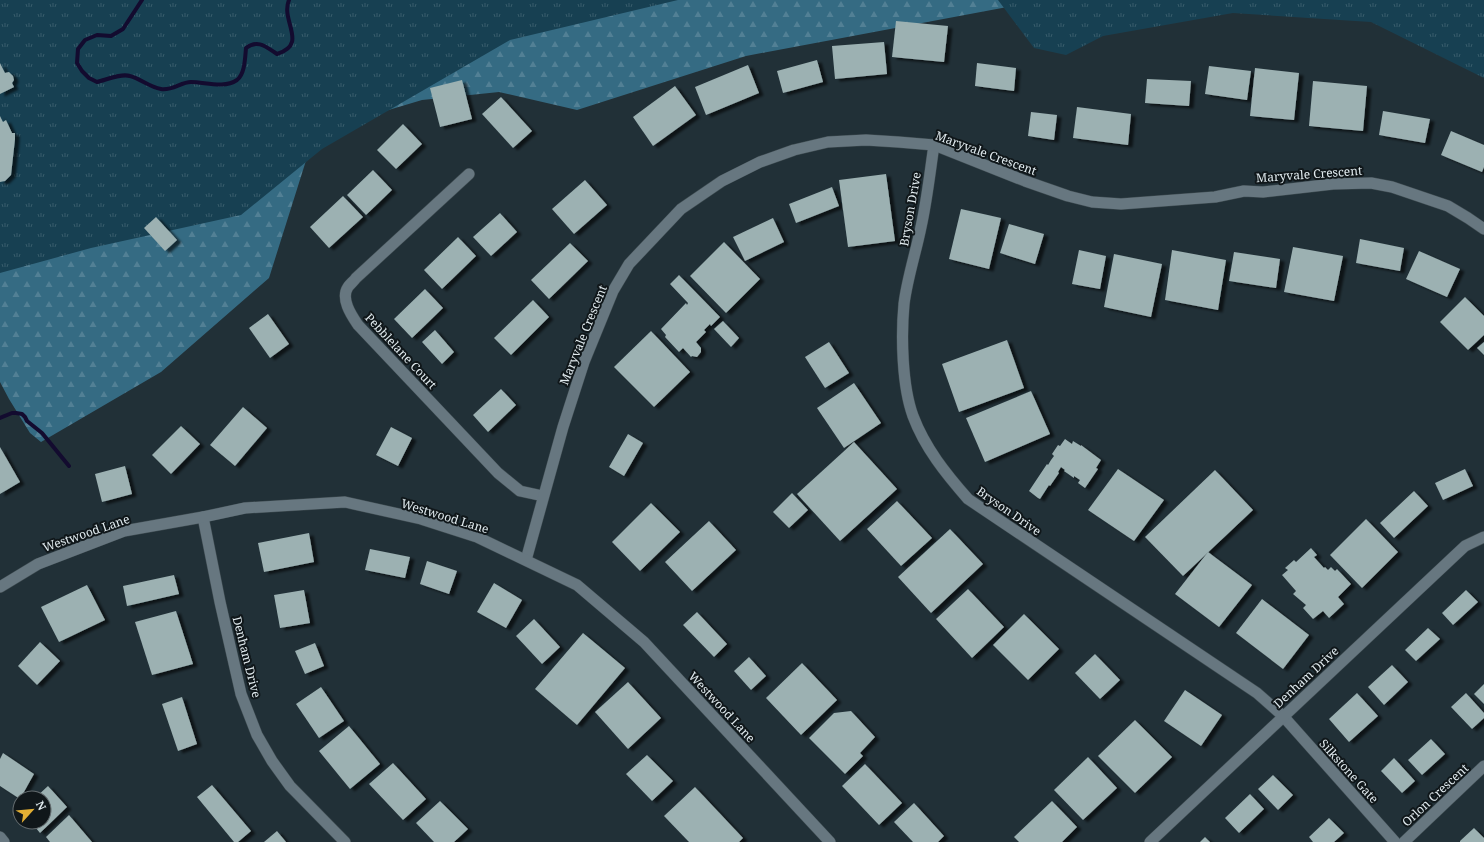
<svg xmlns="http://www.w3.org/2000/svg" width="1484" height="842" font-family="'Noto Serif',serif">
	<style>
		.forest { fill: url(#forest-firs) }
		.park { fill: url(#park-tufts) }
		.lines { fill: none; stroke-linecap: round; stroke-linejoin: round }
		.stream { stroke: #130b2f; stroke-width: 4 }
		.building { fill: #9cb1b2; filter: url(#shadow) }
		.street-casing { stroke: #3e4b50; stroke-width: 12 }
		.street { stroke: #677780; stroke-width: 11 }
		.labels { text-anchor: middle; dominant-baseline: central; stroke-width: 4; stroke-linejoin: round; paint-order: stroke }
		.street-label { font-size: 12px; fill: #e1ebef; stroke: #10171a }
	</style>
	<defs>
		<pattern id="forest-firs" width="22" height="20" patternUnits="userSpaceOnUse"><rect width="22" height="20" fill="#356b83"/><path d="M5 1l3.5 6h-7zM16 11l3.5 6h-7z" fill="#528095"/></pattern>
		<pattern id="park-tufts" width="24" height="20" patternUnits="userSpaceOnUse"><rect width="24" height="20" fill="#174052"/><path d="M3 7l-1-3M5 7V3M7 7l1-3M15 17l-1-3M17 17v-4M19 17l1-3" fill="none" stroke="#385c6b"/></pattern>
		<filter id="shadow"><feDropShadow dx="4.5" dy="2.5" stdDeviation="1" flood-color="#0009"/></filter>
	</defs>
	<rect width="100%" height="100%" fill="#213037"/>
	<!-- forest -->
	<path class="forest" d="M0,0H1044L746,56L577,110L499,92L422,100L315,132L269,278L161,372L41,442L30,433L9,399L0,382Z"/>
	<!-- park -->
	<g class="park">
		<path d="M0,0H678L510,40L322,149L241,215L91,248L0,273Z"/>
		<path d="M998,0H1484V78L1371,22L1233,13L1103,36L1066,55L1034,48Z"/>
	</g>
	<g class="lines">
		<!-- stream -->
		<g class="stream">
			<path d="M142,0L123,29L111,36L97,35L85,40L78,49L77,63L82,71L89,78L97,82C106,80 121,73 130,76C141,79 149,87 161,89C172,91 181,82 191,82C205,82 224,89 237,80C245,74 245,58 246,48C258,39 266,47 277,54C309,44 280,21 289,0"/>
			<path d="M0,418L12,413H16L22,414L25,417L27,421L42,433L69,466"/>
		</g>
	</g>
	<!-- building -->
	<g class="building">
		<path d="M896,21L948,26L944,62L892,57Z"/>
		<path d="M884,42L887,74L835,79L832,46Z"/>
		<path d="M817,60L823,82L783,93L777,71Z"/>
		<path d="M0,63L5,73L9,72L13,76L14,80L12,83L14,87L0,94Z"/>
		<path d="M977,63L1016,68L1014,91L975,86Z"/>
		<path d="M748,65L759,93L706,115L695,87Z"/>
		<path d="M1209,66L1251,71L1247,100L1205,94Z"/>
		<path d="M1255,68L1299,73L1294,120L1250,116Z"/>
		<path d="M1147,79L1191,81L1189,106L1145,103Z"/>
		<path d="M462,80L472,119L440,127L430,88Z"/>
		<path d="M1313,81L1367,86L1363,131L1309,126Z"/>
		<path d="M675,86L696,115L653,146L633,117Z"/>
		<path d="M501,97L532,131L513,148L482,114Z"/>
		<path d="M1077,107L1131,114L1128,145L1073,138Z"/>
		<path d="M1383,111L1430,119L1425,143L1379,135Z"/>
		<path d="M1031,112L1057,115L1054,140L1028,136Z"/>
		<path d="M0,116L3,122L6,120L12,133H15V139L11,175L5,181L0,182Z"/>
		<path d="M403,124L422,144L396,169L377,150Z"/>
		<path d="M1451,131L1484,145V167L1482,172L1441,155Z"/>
		<path d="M373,170L392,190L366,215L347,195Z"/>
		<path d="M886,174L895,241L848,247L839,180Z"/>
		<path d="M585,180L607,205L574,234L552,209Z"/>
		<path d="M832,187L839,206L796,223L789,204Z"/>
		<path d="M343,196L363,217L329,248L310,227Z"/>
		<path d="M961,209L1001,218L989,269L949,259Z"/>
		<path d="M500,213L517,232L491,256L473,237Z"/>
		<path d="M156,217L177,240L165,251L144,228Z"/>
		<path d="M773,218L784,242L745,261L733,237Z"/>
		<path d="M1009,224L1044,234L1035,264L1000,253Z"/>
		<path d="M458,237L476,256L442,289L424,270Z"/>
		<path d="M1360,239L1404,248L1400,271L1356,263Z"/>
		<path d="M724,242L760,279L726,313L690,276Z"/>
		<path d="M570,243L588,261L549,299L531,280Z"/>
		<path d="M1293,247L1343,256L1334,301L1284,292Z"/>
		<path d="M1079,250L1106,256L1100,289L1072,284Z"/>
		<path d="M1172,250L1226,260L1218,310L1165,300Z"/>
		<path d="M1419,251L1460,269L1447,297L1406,279Z"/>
		<path d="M1234,252L1280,259L1276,288L1229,281Z"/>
		<path d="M1114,254L1162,264L1151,317L1104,307Z"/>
		<path d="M679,275L720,317L711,326L710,324L704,330L706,332L696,342L701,348V352L697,357L692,356L691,357L683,348L679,352L665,337L666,335L661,329L686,303L687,305L688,303L670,284Z"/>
		<path d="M425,289L443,308L412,338L394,319Z"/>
		<path d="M1465,297L1484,316V335L1468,350L1440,322Z"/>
		<path d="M533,300L549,317L511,355L494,338Z"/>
		<path d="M268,314L289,344L270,358L249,328Z"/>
		<path d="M723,321L739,338L731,347L714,329Z"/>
		<path d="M435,330L454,352L442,364L422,342Z"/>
		<path d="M651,331L690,372L654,407L614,367Z"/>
		<path d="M1007,340L1024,388L959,412L942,364Z"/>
		<path d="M829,342L849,373L825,388L805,357Z"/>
		<path d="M1484,342V355L1477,348Z"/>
		<path d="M854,383L881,423L844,448L817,408Z"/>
		<path d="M501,389L516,405L488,432L473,415Z"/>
		<path d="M1031,391L1050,434L985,462L966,418Z"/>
		<path d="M243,407L267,428L235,466L210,445Z"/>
		<path d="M181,426L200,444L171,474L152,455Z"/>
		<path d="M391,427L412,438L398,466L376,455Z"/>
		<path d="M628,434L643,443L624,476L609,467Z"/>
		<path d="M1065,439L1072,444L1073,441L1081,446V445L1101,460L1096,468L1098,469L1085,488L1078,483L1080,480L1074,476V478L1064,471L1065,470L1061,467L1058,472L1059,473L1050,486L1049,485L1040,499L1038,498L1029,491L1047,464L1048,465L1051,460L1054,456L1052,454L1058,445L1060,446Z"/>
		<path d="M854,442L897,489L840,541L797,494Z"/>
		<path d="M0,447L20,482L0,494Z"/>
		<path d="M125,466L132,494L102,502L95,474Z"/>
		<path d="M1118,469L1164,500L1134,541L1088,510Z"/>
		<path d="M1465,469L1473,486L1443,500L1435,483Z"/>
		<path d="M1215,470L1253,510L1183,576L1145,537Z"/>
		<path d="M1414,491L1428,506L1394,538L1380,523Z"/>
		<path d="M792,493L808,510L789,528L773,512Z"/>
		<path d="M897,501L932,538L901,566L867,529Z"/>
		<path d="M651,503L680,532L640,571L612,542Z"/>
		<path d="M1366,519L1398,552L1362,588L1330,555Z"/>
		<path d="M709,521L736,550L692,591L665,562Z"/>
		<path d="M950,529L983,564L931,613L898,577Z"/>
		<path d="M309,533L314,562L264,572L258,543Z"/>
		<path d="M1311,548L1317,555L1314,557L1324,568L1325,567L1328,570L1331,567L1335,571L1337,569L1351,584L1338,597L1344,604L1329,618L1323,611L1313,619L1303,608L1306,605L1293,594L1296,591L1282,575L1288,570L1285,568L1294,560L1296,562Z"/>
		<path d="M370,549L410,557L405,578L365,570Z"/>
		<path d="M1208,552L1252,585L1219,627L1175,594Z"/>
		<path d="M427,561L457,571L449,594L420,584Z"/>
		<path d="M174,575L179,594L127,606L123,586Z"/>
		<path d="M494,583L522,600L506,628L477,612Z"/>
		<path d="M87,585L105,620L59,642L41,607Z"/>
		<path d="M968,589L1004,627L972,658L936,619Z"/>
		<path d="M304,590L310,623L280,628L274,595Z"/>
		<path d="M1466,590L1478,602L1453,625L1442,613Z"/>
		<path d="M1262,599L1309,635L1283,669L1236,633Z"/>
		<path d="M176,611L193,664L152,675L135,622Z"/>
		<path d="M697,612L727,644L714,657L683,625Z"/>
		<path d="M1024,614L1059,649L1028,680L993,645Z"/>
		<path d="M534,619L560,647L542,664L516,636Z"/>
		<path d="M1428,628L1440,639L1416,661L1405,650Z"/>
		<path d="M583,633L625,668L577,725L535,689Z"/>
		<path d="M40,642L60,661L37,685L18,666Z"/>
		<path d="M315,643L324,666L305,674L295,651Z"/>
		<path d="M1095,654L1120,680L1100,699L1075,673Z"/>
		<path d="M749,657L766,676L751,690L734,671Z"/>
		<path d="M802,663L837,700L801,735L766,698Z"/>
		<path d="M1392,665L1408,682L1384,705L1368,687Z"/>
		<path d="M628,682L661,718L628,749L595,712Z"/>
		<path d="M1484,684V704L1474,694Z"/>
		<path d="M321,687L344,721L319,738L296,704Z"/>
		<path d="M1185,690L1222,715L1201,746L1164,721Z"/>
		<path d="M1357,693L1378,716L1349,742L1329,719Z"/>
		<path d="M1466,693L1484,713V718L1472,729L1451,707Z"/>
		<path d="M182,697L197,744L178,751L162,704Z"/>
		<path d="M851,711L875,737L860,753L863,756L845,774L809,738L834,713Z"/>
		<path d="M1135,720L1172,757L1135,793L1098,756Z"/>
		<path d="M349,726L380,764L350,789L319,751Z"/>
		<path d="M1431,739L1445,754L1422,775L1408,760Z"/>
		<path d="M3,753L34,774L20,799L0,786V759Z"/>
		<path d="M647,755L673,781L652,801L626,774Z"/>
		<path d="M1088,757L1117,788L1083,820L1054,790Z"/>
		<path d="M1394,758L1415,781L1402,793L1381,771Z"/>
		<path d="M393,763L426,799L403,820L369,784Z"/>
		<path d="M865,764L902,803L879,825L842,786Z"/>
		<path d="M1273,775L1293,795L1278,810L1258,789Z"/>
		<path d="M212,785L251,831L238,842H234L197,797Z"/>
		<path d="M48,786L67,807L40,833L31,822H44V798H35Z"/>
		<path d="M695,787L743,838L739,842H689L664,816Z"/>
		<path d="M1250,794L1264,809L1239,833L1225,818Z"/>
		<path d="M440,801L468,829L454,842H434L416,823Z"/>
		<path d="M1052,801L1077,827L1062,842H1019L1014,837Z"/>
		<path d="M914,803L944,836L938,842H913L894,822Z"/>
		<path d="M69,815L92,842H50L46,837Z"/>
		<path d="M1329,818L1344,833L1334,842H1313L1309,837Z"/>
		<path d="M1474,828L1484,838V842H1460V841Z"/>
		<path d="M277,831L286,842H264Z"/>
		<path d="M1205,837L1210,842H1200Z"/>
	</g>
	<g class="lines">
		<defs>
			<g id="street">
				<path d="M934,145C930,172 927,200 921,227C916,252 907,279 904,304C901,336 902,386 913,416C925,448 946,474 968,499L1257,693L1283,716L1395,842"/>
				<path d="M469,174L356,278C354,281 350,284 348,287C340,299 352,316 358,325L498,473L520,491L543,496"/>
				<path d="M203,517L220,602L241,694L257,735L272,761L290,786L345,842"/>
				<path d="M526,560L563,427L584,362L613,291L629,264L681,209L722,181L760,162L794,150L828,142L866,140L898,142L934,145L1025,181L1068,196L1092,202L1121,204L1215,197L1244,191L1263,192L1333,184L1371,183L1392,187L1448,206L1468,218L1484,229"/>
				<path d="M0,587L38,564L124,531L203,517L245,508L345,502L421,519L477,537L577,585L644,642L830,842"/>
				<path d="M0,837L4,842"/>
				<path d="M1150,842L1465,546L1484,537"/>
				<path d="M1404,842L1484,766"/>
			</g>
		</defs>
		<!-- street casing -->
		<use href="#street" class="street-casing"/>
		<!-- street -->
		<use href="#street" class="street"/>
	</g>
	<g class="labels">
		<!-- street labels -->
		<g class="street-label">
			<text transform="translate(986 153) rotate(20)">Maryvale Crescent</text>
			<text transform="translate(1309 174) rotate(-4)">Maryvale Crescent</text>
			<text transform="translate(910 209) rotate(-80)">Bryson Drive</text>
			<text transform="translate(583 335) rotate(-68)">Maryvale Crescent</text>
			<text transform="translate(401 351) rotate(47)">Pebblelane Court</text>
			<text transform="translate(1009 511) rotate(35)">Bryson Drive</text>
			<text transform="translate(445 516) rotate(17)">Westwood Lane</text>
			<text transform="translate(86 533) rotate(-19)">Westwood Lane</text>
			<text transform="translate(247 657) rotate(76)">Denham Drive</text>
			<text transform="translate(1306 677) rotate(-43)">Denham Drive</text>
			<text transform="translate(722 707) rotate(47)">Westwood Lane</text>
			<text transform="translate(1349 771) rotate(48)">Silkstone Gate</text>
			<text transform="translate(1435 795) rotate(-43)">Orlon Crescent</text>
		</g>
	</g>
	<!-- north arrow -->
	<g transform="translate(32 810) rotate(63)"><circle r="19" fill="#10171a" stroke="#646c6f"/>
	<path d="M0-3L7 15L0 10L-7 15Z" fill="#e2af34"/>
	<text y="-6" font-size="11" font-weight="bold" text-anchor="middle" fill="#e1ebef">N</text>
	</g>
</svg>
